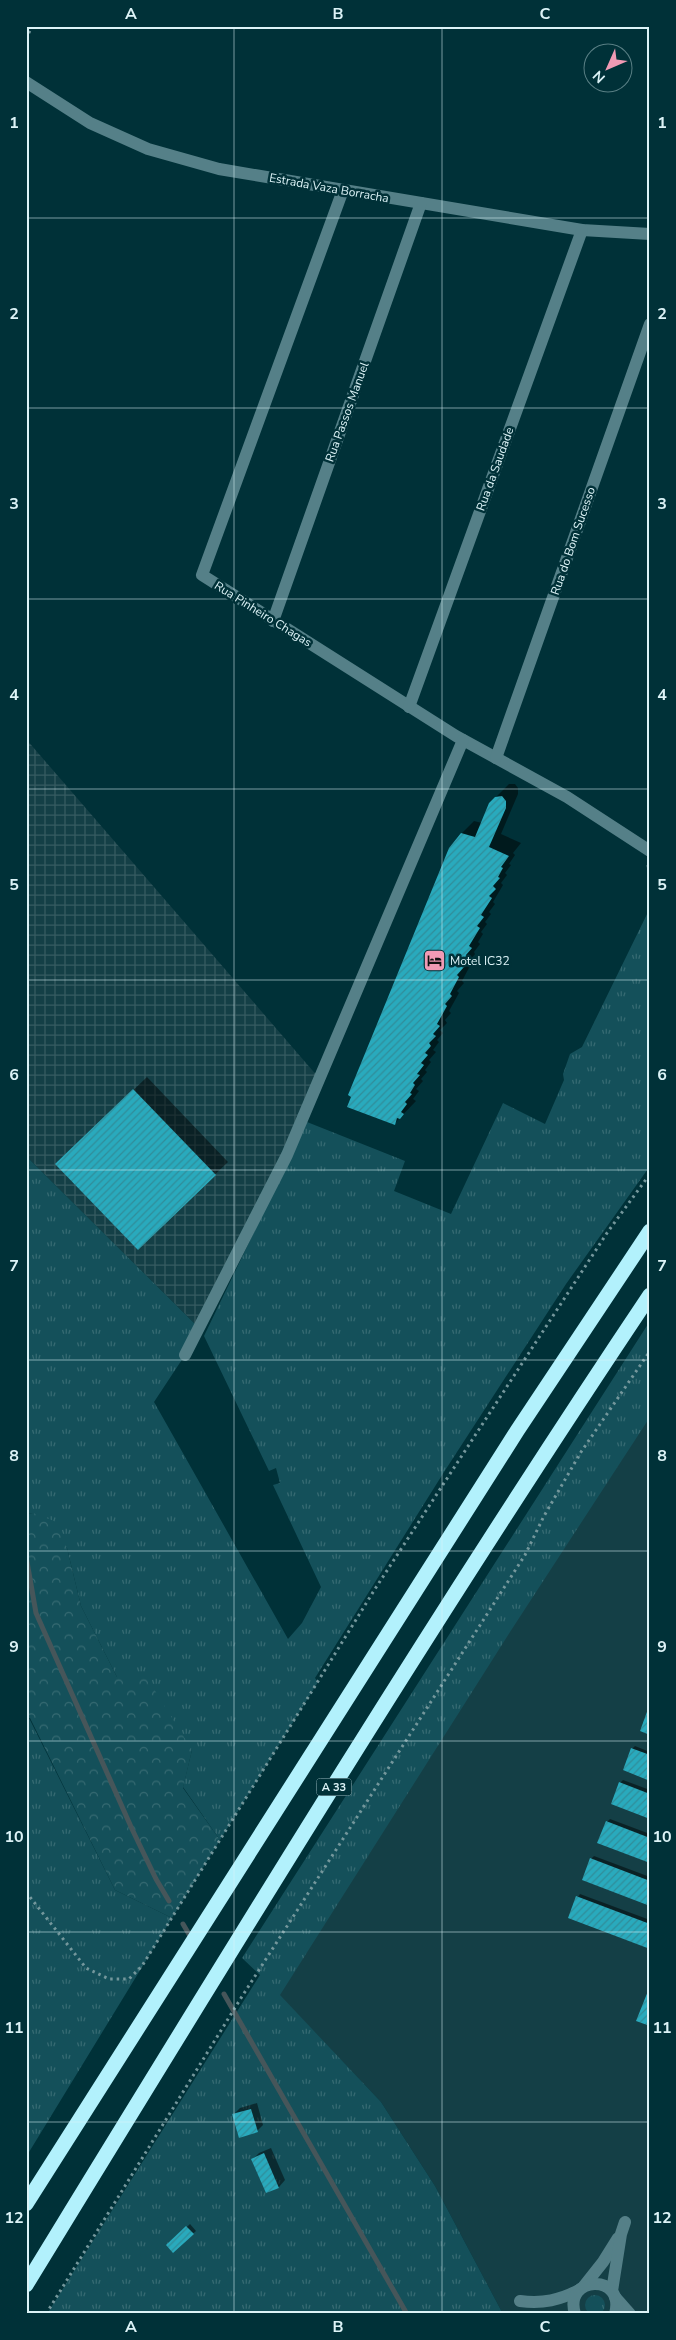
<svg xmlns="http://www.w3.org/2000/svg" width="676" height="2340" font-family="'Nunito Sans',sans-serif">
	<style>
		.built { fill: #143f46 }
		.industrial { fill: url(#industrial-grid) }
		.grass { fill: url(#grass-tufts) }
		.forest { fill: url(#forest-crowns) }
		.shadow { fill: #0007 }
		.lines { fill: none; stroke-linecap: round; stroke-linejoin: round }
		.stream { stroke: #46565a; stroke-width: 5 }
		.building { fill: url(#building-hatch) }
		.path { stroke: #74979c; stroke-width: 3; stroke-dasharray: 2.5 4; stroke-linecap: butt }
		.minor { stroke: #558088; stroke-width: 12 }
		.highway { stroke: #b2f1fc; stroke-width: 15 }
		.grid { fill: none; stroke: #dcf3f7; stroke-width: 1; stroke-opacity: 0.55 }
		.labels { text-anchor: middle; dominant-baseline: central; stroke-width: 5; stroke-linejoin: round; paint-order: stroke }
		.shield { fill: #003138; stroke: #9ab9be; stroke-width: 1 }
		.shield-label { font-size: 11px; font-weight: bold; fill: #dcf3f7 }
		.street-label { font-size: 12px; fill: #dcf3f7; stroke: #003138 }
		.poi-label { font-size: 12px; fill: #dcf3f7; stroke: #003138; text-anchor: start }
		.neatline { fill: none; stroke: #dcf3f7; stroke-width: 2 }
		.grid-label { font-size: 16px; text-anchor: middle; font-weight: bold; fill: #dcf3f7 }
	</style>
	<defs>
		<pattern id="industrial-grid" width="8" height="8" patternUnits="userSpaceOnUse" patternTransform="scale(1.25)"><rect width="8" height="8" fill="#143f46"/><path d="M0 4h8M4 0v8" fill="none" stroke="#365b61"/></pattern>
		<pattern id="grass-tufts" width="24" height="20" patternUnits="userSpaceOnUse" patternTransform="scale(1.25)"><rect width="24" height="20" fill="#14505a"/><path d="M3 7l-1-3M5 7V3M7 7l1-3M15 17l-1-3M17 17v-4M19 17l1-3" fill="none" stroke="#366a72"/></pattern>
		<pattern id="forest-crowns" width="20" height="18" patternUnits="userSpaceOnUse" patternTransform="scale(1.25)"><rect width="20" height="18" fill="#14505a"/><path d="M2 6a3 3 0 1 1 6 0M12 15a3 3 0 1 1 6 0" fill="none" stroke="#366a72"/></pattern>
		<pattern id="building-hatch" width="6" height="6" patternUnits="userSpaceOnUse" patternTransform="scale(1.25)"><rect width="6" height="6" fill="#29aabd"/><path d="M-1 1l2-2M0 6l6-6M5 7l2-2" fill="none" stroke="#308d9a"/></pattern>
	</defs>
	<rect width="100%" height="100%" fill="#003138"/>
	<!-- built -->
	<path class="built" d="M650,1372V2314H503L435,2186L381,2102L260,1975Z"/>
	<!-- industrial -->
	<path class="industrial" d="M26,739L319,1078L199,1328L26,1156Z"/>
	<!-- grass -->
	<g class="grass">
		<path d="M650,908V1166L566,1284L444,1472L315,1678L318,1682L220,1840L183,1787L192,1750L117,1677L81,1606L67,1548L33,1513L26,1514V1156L199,1328L185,1355L154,1402L288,1639L302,1623L321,1587L273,1485L280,1483L276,1468L269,1471L204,1336L307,1122L405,1161L394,1191L451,1214L503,1103L545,1124L564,1080L563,1074L570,1054L582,1047Z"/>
		<path d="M650,1321V1417L510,1632L280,1995L381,2102L435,2186L503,2314H47L260,1975L242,1958Z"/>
		<path d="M26,1718H29L115,1890L172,1918L26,2157Z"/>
		<circle cx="595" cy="2305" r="10"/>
	</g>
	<!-- forest -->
	<path class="forest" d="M33,1513L54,1521L67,1548L81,1606L117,1677L144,1673L192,1750L183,1788L220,1840L172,1918L115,1890L30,1718H26V1514Z"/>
	<!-- shadow -->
	<g class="shadow">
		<path d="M509,784H515L518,788V794L501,834L521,843L513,853L515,855L509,864L511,865L505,873L507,875L501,883L503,885L493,902L495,904L489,912L491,914L485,922L487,924L481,932L483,934L478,942L480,944L474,952L475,954L469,962L471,964L462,981L464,983L457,991L459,993L449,1011L451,1013L445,1020L447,1023L440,1030L443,1033L437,1040L439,1042L433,1050L436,1052L429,1060L431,1062L425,1070L427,1072L421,1079L423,1081L416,1089L419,1091L413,1099L416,1101L394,1124L462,833L474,821L482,823L496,797Z"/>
		<path d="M147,1077L228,1162L138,1248L70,1151Z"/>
		<path d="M635,1746L650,1752V1779L632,1749Z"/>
		<path d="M623,1780L650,1790V1818L620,1783Z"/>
		<path d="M610,1819L650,1834V1862L607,1822Z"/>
		<path d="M594,1856L650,1877V1905L591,1859Z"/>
		<path d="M580,1894L650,1920V1947L578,1897Z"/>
		<path d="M257,2103L263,2125L257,2131L233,2115L240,2108Z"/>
		<path d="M271,2148L285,2180L279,2187L267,2192L253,2159L259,2153Z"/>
		<path d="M190,2224L196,2231L173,2251L168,2245Z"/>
	</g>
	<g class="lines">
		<!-- stream -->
		<g class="stream">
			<path d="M26,1556L36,1613L132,1829L156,1879L169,1901"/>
			<path d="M183,1924L190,1936"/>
			<path d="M224,1994L407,2314"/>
		</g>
	</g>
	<!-- building -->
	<g class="building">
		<path d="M502,796L506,801V808L489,847L509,856L501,867L503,868L498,877L500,878L493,886L496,889L489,896L492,898L481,915L484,917L477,926L480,928L469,946L472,948L466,955L468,957L462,965L464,967L457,975L459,977L450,994L452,996L445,1004L447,1006L437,1024L440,1026L433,1034L436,1036L429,1043L431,1046L425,1053L428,1055L421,1063L424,1065L417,1074L420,1075L413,1083L415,1085L410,1093L412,1094L405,1102L407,1104L401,1112L404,1114L400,1119L397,1118L395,1125L347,1107L351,1097L348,1095L449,848L461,833L475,837L489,803L495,797Z"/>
		<path d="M133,1089L216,1175L138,1250L55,1164Z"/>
		<path d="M648,1709L650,1710V1735L640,1731Z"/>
		<path d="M631,1748L650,1755V1781L623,1770Z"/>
		<path d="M619,1782L650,1794V1819L611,1804Z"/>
		<path d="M606,1821L650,1838V1863L597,1843Z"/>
		<path d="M590,1858L650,1881V1906L582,1880Z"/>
		<path d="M576,1896L650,1924V1949L568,1918Z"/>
		<path d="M650,1986V2026L636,2021Z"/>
		<path d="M251,2109L258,2132L239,2138L232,2114Z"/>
		<path d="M264,2153L279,2188L266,2193L251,2159Z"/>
		<path d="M186,2226L194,2234L173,2253L166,2245Z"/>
	</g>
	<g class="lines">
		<!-- path -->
		<g class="path">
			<path d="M26,39L32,26"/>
			<path d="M648,865L650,876"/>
			<path d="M26,1892L86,1968L109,1979H129L142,1966L375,1589L607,1233L650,1174"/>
			<path d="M46,2314L241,1998L525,1555L544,1516L581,1452L650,1351"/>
		</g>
		<!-- minor -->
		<g class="minor">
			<path d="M26,82L90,123L148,149L219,169L582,230L650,234"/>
			<path d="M343,190L202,575L456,736L567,797L650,851"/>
			<path d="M273,621L421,203"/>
			<path d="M409,707L582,230"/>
			<path d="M496,758L650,324"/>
			<path d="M185,1355L287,1155L463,740"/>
			<path d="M584,2286L603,2262L618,2238"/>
			<path d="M612,2291L621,2234L625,2222"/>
			<path d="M615,2297L630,2314"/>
			<path d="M520,2301C543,2304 560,2300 579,2290"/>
			<path d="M575,2314C563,2275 626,2273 615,2314"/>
		</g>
		<!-- highway -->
		<g class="highway">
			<path d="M26,2204L517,1431L650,1231"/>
			<path d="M26,2285C230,1952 433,1619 650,1295"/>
		</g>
	</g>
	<!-- grid -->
	<path class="grid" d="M234,26V2314M442,26V2314M26,218H650M26,408H650M26,599H650M26,789H650M26,980H650M26,1170H650M26,1360H650M26,1551H650M26,1741H650M26,1932H650M26,2122H650"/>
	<!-- icons -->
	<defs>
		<symbol id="hotel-square" viewBox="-11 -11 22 22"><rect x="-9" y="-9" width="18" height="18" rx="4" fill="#f09ab4" stroke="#003138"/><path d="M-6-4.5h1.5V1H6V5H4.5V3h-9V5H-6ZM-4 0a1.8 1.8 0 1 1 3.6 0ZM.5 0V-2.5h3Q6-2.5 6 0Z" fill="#111"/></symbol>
	</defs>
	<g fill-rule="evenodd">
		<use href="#hotel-square" x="422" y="948" width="25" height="25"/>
	</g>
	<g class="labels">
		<!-- shield labels -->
		<rect class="shield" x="316.5" y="1778.5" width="35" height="17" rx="4"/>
		<g class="shield-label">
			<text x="334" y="1787">A 33</text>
		</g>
		<!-- street labels -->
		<g class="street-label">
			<text transform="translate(329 188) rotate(10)">Estrada Vaza Borracha</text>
			<text transform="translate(347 412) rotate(-70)">Rua Passos Manuel</text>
			<text transform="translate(495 469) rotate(-70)">Rua da Saudade</text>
			<text transform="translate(573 541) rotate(-71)">Rua do Bom Sucesso</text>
			<text transform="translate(263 614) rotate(32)">Rua Pinheiro Chagas</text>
		</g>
		<!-- poi labels -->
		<g class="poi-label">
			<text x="450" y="961">Motel IC32</text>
		</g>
	</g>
	<!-- border -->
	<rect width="676" height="2340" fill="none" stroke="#003138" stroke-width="55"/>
	<!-- north arrow -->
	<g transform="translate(608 68) rotate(225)"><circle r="24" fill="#003138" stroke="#587f84"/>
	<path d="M0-4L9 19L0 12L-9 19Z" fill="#f09ab4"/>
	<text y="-8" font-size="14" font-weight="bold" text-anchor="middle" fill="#dcf3f7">N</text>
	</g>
	<rect x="28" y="28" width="620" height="2284" class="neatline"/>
	<g class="grid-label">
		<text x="131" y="19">A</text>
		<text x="338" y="19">B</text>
		<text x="545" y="19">C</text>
		<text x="14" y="128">1</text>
		<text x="662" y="128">1</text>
		<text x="14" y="319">2</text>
		<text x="662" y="319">2</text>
		<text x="14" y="509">3</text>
		<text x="662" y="509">3</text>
		<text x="14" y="700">4</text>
		<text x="662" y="700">4</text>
		<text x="14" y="890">5</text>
		<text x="662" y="890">5</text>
		<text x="14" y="1080">6</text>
		<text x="662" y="1080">6</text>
		<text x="14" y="1271">7</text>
		<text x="662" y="1271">7</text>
		<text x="14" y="1461">8</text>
		<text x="662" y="1461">8</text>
		<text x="14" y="1652">9</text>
		<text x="662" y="1652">9</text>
		<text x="14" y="1842">10</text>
		<text x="662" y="1842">10</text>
		<text x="14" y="2033">11</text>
		<text x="662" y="2033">11</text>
		<text x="14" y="2223">12</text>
		<text x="662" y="2223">12</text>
		<text x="131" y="2332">A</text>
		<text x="338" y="2332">B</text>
		<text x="545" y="2332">C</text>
	</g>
</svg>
